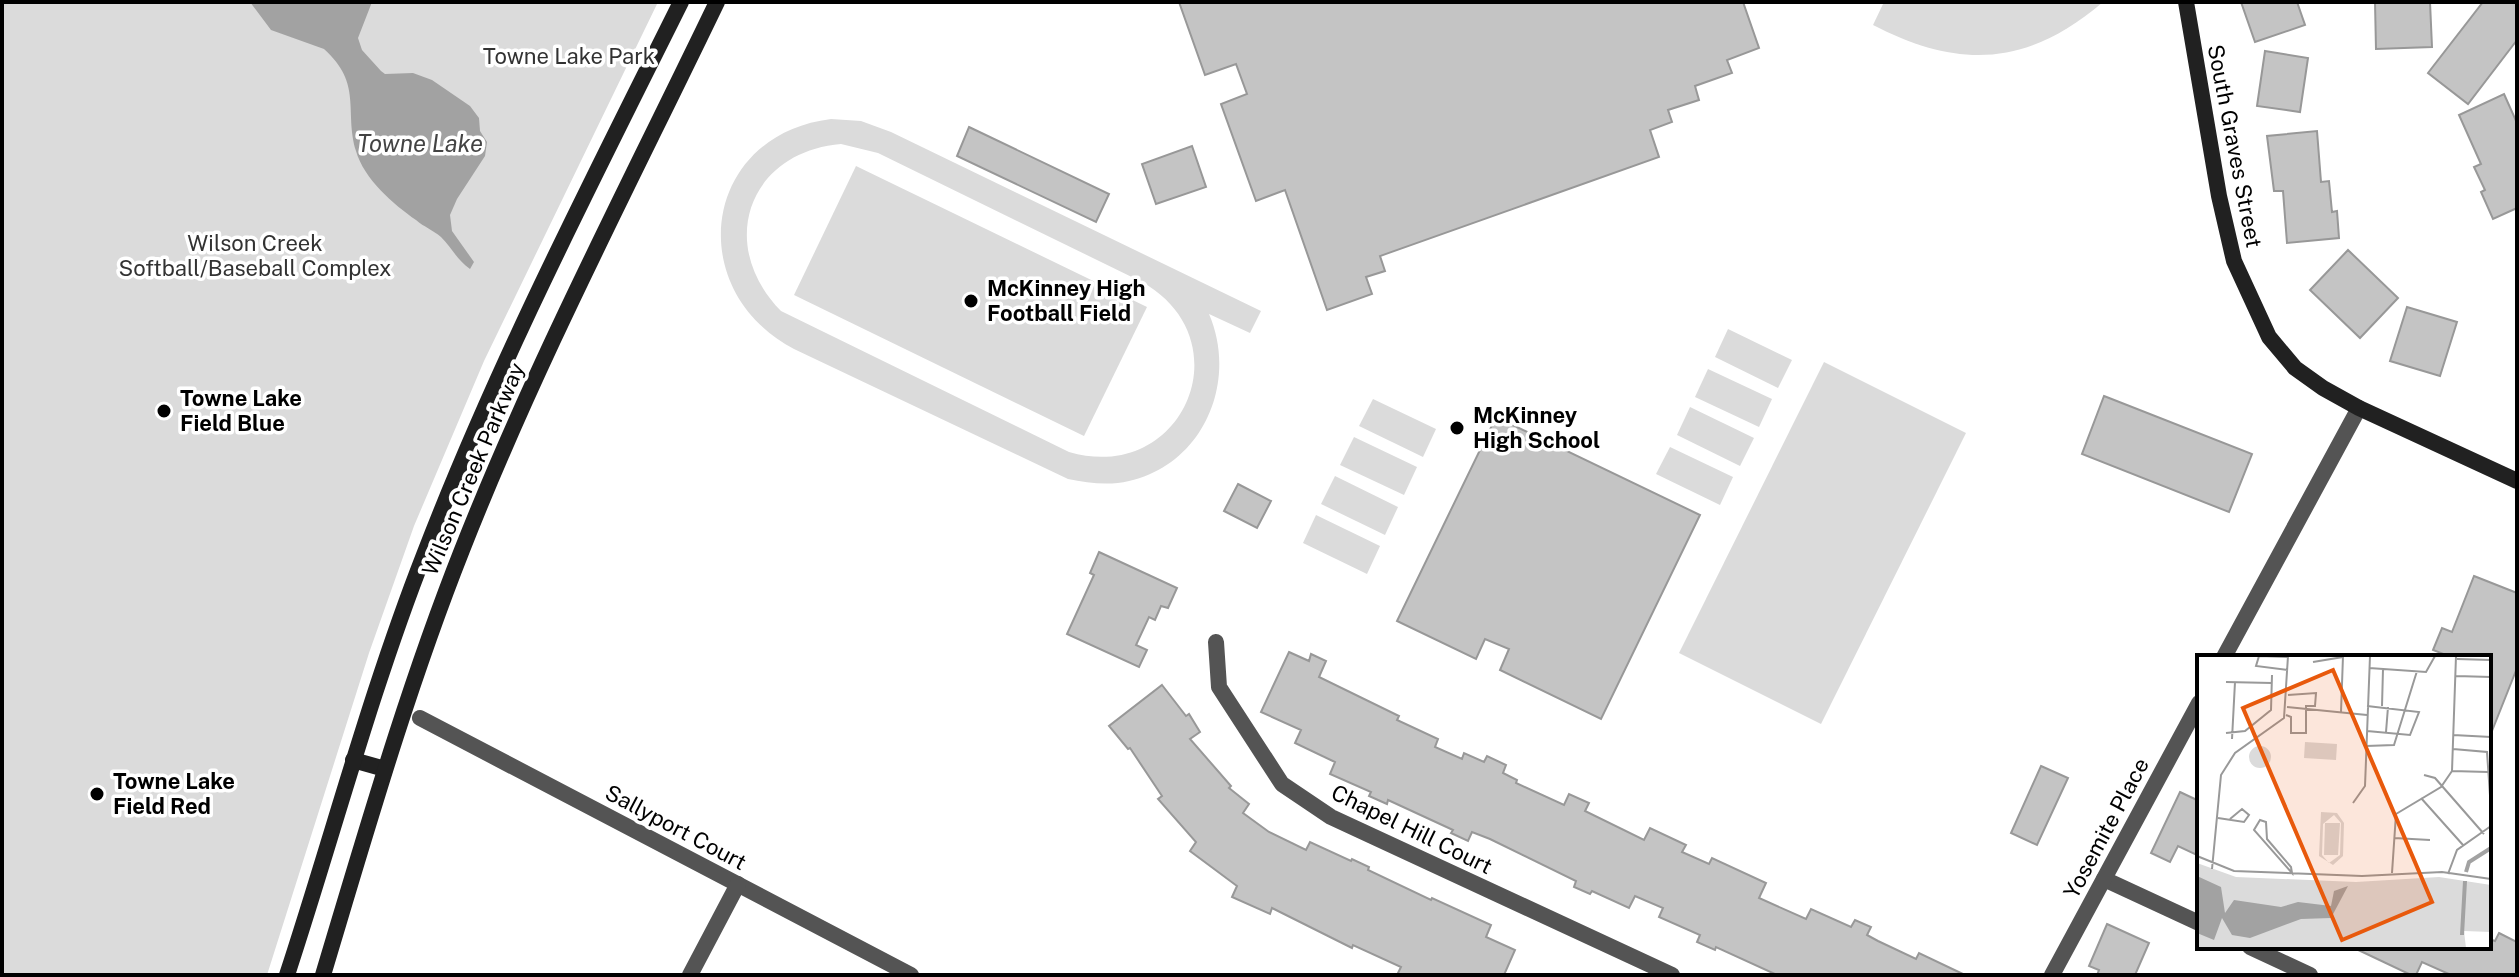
<svg xmlns="http://www.w3.org/2000/svg" width="2519" height="977" font-family="'Public Sans',sans-serif">
	<style>
		.green { fill: #dbdbdb; fill-rule: evenodd }
		.water { fill: #a2a2a2 }
		.building { fill: #c4c4c4; stroke: #989898; stroke-width: 2 }
		.lines { fill: none; stroke-linecap: round; stroke-linejoin: round }
		.street { stroke: #545454; stroke-width: 16 }
		.secondary { stroke: #212121; stroke-width: 16 }
		.poi-dot { fill: #000; stroke: #fff; stroke-width: 3 }
		.labels { text-anchor: middle; dominant-baseline: central; stroke-width: 7; stroke-linejoin: round; paint-order: stroke }
		.park-label { font-size: 22px; fill: #323232; stroke: #fff }
		.street-label { font-size: 22px; fill: #000; stroke: #fff }
		.poi-label { font-size: 22px; font-weight: bold; fill: #000; stroke: #fff; text-anchor: start }
		.water-label { font-size: 24px; font-style: italic; fill: #434343; stroke: #fff }
		.inset-river { fill: none; stroke: #a2a2a2; stroke-width: 4 }
		.inset-road { fill: none; stroke: #999; stroke-width: 2 }
		.view { fill: #e8590c; fill-opacity: 0.15; stroke: #e8590c; stroke-width: 4 }
		.inset-edge { fill: none; stroke: #000; stroke-width: 4 }
	</style>
	<rect width="100%" height="100%" fill="#fff"/>
	<!-- green -->
	<g class="green">
		<path d="M2,2H658L484,361L414,526L369,653L267,975H2Z"/>
		<path d="M1884,2H2103C2028,66 1960,70 1873,25Z"/>
		<path d="M831,119L861,121L891,132L1261,311L1250,333L1209,314C1238,381 1204,464 1129,481C1109,486 1088,483 1068,479L794,349C682,290 702,135 831,119ZM841,144L878,153L1142,282C1245,340 1183,485 1069,452L781,311C716,245 748,152 841,144Z"/>
		<path d="M856,166L1147,307L1084,436L794,295Z"/>
		<path d="M1728,329L1792,360L1778,388L1715,357Z"/>
		<path d="M1824,362L1966,433L1821,724L1679,653Z"/>
		<path d="M1708,369L1772,399L1759,427L1695,397Z"/>
		<path d="M1373,399L1436,429L1423,457L1359,426Z"/>
		<path d="M1690,407L1754,438L1740,466L1677,435Z"/>
		<path d="M1354,437L1417,467L1404,495L1340,465Z"/>
		<path d="M1670,447L1733,477L1720,505L1656,474Z"/>
		<path d="M1335,476L1398,507L1385,535L1321,504Z"/>
		<path d="M1316,515L1380,546L1367,574L1303,543Z"/>
	</g>
	<!-- water -->
	<path class="water" d="M250,2H372L358,38L362,50L381,71L385,74L413,73L432,80L470,106L479,118L480,131L487,142L485,156L457,199L450,215L452,231L474,262L470,269C457,260 452,248 441,237C433,230 424,227 416,220C393,204 364,179 356,151C344,111 363,84 324,49L271,30Z"/>
	<!-- building -->
	<g class="building">
		<path d="M1179,2H1743L1759,48L1727,60L1732,73L1695,86L1699,100L1668,110L1672,122L1650,130L1659,157L1380,256L1385,271L1366,277L1372,294L1327,310L1285,190L1256,201L1221,104L1247,94L1236,64L1205,75Z"/>
		<path d="M2241,2H2297L2305,25L2255,42Z"/>
		<path d="M2375,2H2430L2432,47L2376,49Z"/>
		<path d="M2483,2H2517V40L2468,104L2428,73Z"/>
		<path d="M2265,51L2308,58L2300,112L2257,106Z"/>
		<path d="M2504,94L2517,123V208L2493,219L2481,192L2485,190L2474,167L2481,164L2459,115Z"/>
		<path d="M969,127L1109,194L1096,222L957,156Z"/>
		<path d="M2317,131L2321,182L2329,181L2332,212L2337,211L2339,238L2287,243L2283,191H2274L2267,136Z"/>
		<path d="M1192,146L1206,187L1156,204L1142,164Z"/>
		<path d="M2348,250L2398,298L2360,338L2310,290Z"/>
		<path d="M2407,307L2457,322L2440,376L2390,361Z"/>
		<path d="M2104,396L2252,454L2229,512L2082,454Z"/>
		<path d="M1496,417L1700,515L1601,719L1500,670L1509,649L1485,639L1476,659L1397,621Z"/>
		<path d="M1238,484L1271,501L1257,528L1224,511Z"/>
		<path d="M1099,552L1177,588L1168,608L1161,606L1155,620L1149,617L1136,645L1147,650L1139,667L1067,634L1094,575L1090,573Z"/>
		<path d="M2474,576L2517,593V668L2490,736L2489,657H2451L2433,650L2442,628L2452,632Z"/>
		<path d="M1289,652L1309,661L1311,654L1326,661L1319,677L1399,716L1397,720L1438,739L1435,747L1462,759L1464,753L1484,762L1487,756L1506,765L1503,773L1517,780L1516,783L1564,805L1569,794L1589,803L1585,811L1644,840L1650,828L1686,845L1682,852L1709,864L1712,858L1766,883L1759,898L1806,919L1811,909L1851,927L1855,920L1871,927L1867,935L1878,941L1916,959L1919,953L1965,975H1777L1716,947L1715,950L1697,942L1700,935L1659,917L1663,908L1635,896L1629,908L1592,891L1590,894L1574,887L1576,881L1490,839L1472,832L1468,841L1451,833L1453,830L1388,800L1387,804L1369,796L1371,792L1330,774L1335,762L1295,743L1301,730L1261,712Z"/>
		<path d="M1162,685L1186,716L1189,714L1200,732L1190,739L1231,786L1229,788L1249,804L1243,813L1269,832L1306,850L1310,842L1351,861L1352,859L1369,867L1368,870L1431,900L1432,898L1491,925L1486,937L1515,950L1504,975H1397L1401,967L1353,945L1352,948L1272,908L1270,914L1232,897L1237,886L1190,851L1196,842L1158,799L1162,796L1130,748L1128,749L1109,726Z"/>
		<path d="M2041,766L2068,778L2037,845L2011,833Z"/>
		<path d="M2180,792L2199,801V856L2178,846L2170,862L2151,853Z"/>
		<path d="M2107,924L2149,943L2135,975H2097L2099,970L2089,966Z"/>
		<path d="M2499,933L2517,942V975H2451L2422,962L2416,975H2411L2352,947H2489V939L2495,941Z"/>
	</g>
	<g class="lines">
		<!-- street -->
		<g class="street">
			<path d="M1216,642L1219,687L1282,784L1331,817L1672,975"/>
			<path d="M2224,657L2359,408"/>
			<path d="M420,718L911,975"/>
			<path d="M2104,879L2199,923"/>
			<path d="M2250,947L2310,975"/>
			<path d="M690,975L738,884"/>
			<path d="M2052,975L2199,703"/>
		</g>
		<!-- secondary -->
		<g class="secondary">
			<path d="M2186,2L2219,196L2234,261L2269,337L2295,368L2323,388L2359,408L2517,481"/>
			<path d="M353,760L385,769"/>
			<path d="M287,975C333,835 370,693 424,555C497,365 590,185 681,2"/>
			<path d="M323,975C366,832 407,689 462,550C536,362 630,183 717,2"/>
		</g>
	</g>
	<!-- markers -->
	<g class="poi-dot">
		<circle cx="971" cy="301" r="8"/>
		<circle cx="164" cy="411" r="8"/>
		<circle cx="1457" cy="428" r="8"/>
		<circle cx="97" cy="794" r="8"/>
	</g>
	<g class="labels">
		<!-- park labels -->
		<g class="park-label">
			<text x="569" y="56">Towne Lake Park</text>
			<text x="255" y="243">Wilson Creek<tspan x="255" dy="25">Softball/Baseball Complex</tspan></text>
		</g>
		<!-- street labels -->
		<g class="street-label">
			<text transform="translate(2235 146) rotate(79)">South Graves Street</text>
			<text transform="translate(473 469) rotate(-67)">Wilson Creek Parkway</text>
			<text transform="translate(676 827) rotate(28)">Sallyport Court</text>
			<text transform="translate(2106 828) rotate(-62)">Yosemite Place</text>
			<text transform="translate(1412 829) rotate(26)">Chapel Hill Court</text>
		</g>
		<!-- poi labels -->
		<g class="poi-label">
			<text x="987" y="288">McKinney High<tspan x="987" dy="25">Football Field</tspan></text>
			<text x="180" y="398">Towne Lake<tspan x="180" dy="25">Field Blue</tspan></text>
			<text x="1473" y="415">McKinney<tspan x="1473" dy="25">High School</tspan></text>
			<text x="113" y="781">Towne Lake<tspan x="113" dy="25">Field Red</tspan></text>
		</g>
		<!-- water labels -->
		<g class="water-label">
			<text x="420" y="143">Towne Lake</text>
		</g>
	</g>
	<!-- overview -->
	<g transform="translate(2197 655)">
		<rect width="294" height="294" fill="#fff"/>
		<path d="M108,87L140,89L139,105L107,103ZM52 102a11 11 0 1 1 22 0a11 11 0 1 1-22 0ZM124,157L140,158L147,168L146,201L136,210L122,201ZM137,160L144,168L143,200L132,208L125,200L126,169ZM128,168H143L141,200H127ZM0,208L39,222L159,227L242,222L294,230V277L267,276L269,293H0Z" fill="#dbdbdb" fill-rule="evenodd"/>
		<path d="M0,221L24,232L28,258L37,245L84,252L101,247L134,251L137,236L151,231L134,263L104,264L53,283L35,280L25,263L17,285L0,278Z" fill="#a2a2a2"/>
		<path class="inset-river" d="M269,217L272,207L294,193M265,280L268,226"/>
		<path class="inset-road" d="M260,4L294,5M116,7L146,2M172,13L229,17L238,1M91,15L59,11L62,1L91,2M259,21L294,22M29,27L75,28M185,51L186,14M90,52L170,60M144,57L146,1M89,60L94,62V78H109V51H118L119,38L91,40M170,76L213,80L222,57L170,51M189,77L191,52M29,78L48,76L74,55L75,20M256,80L294,82M293,82L294,52M35,84L38,27M169,91L197,90L220,16M256,94L290,97L294,155M255,116L291,117M227,120L238,123L287,179M224,143L266,190M156,148L168,131L173,1M21,163L47,167L52,160L45,154L33,164M63,165L69,167L70,184L94,212L95,218L57,175ZM197,183L233,185M0,201L37,216L165,221L245,217L294,224M15,214L24,120L38,98L87,63L91,1M195,218L199,159L244,132L255,116L259,1M251,219L260,195L294,171"/>
		<path class="view" d="M136,15L235,247L145,285L46,53Z"/>
		<rect width="294" height="294" class="inset-edge"/>
	</g>
	<!-- border -->
	<rect width="2519" height="977" fill="none" stroke="#000000" stroke-width="8"/>
</svg>
